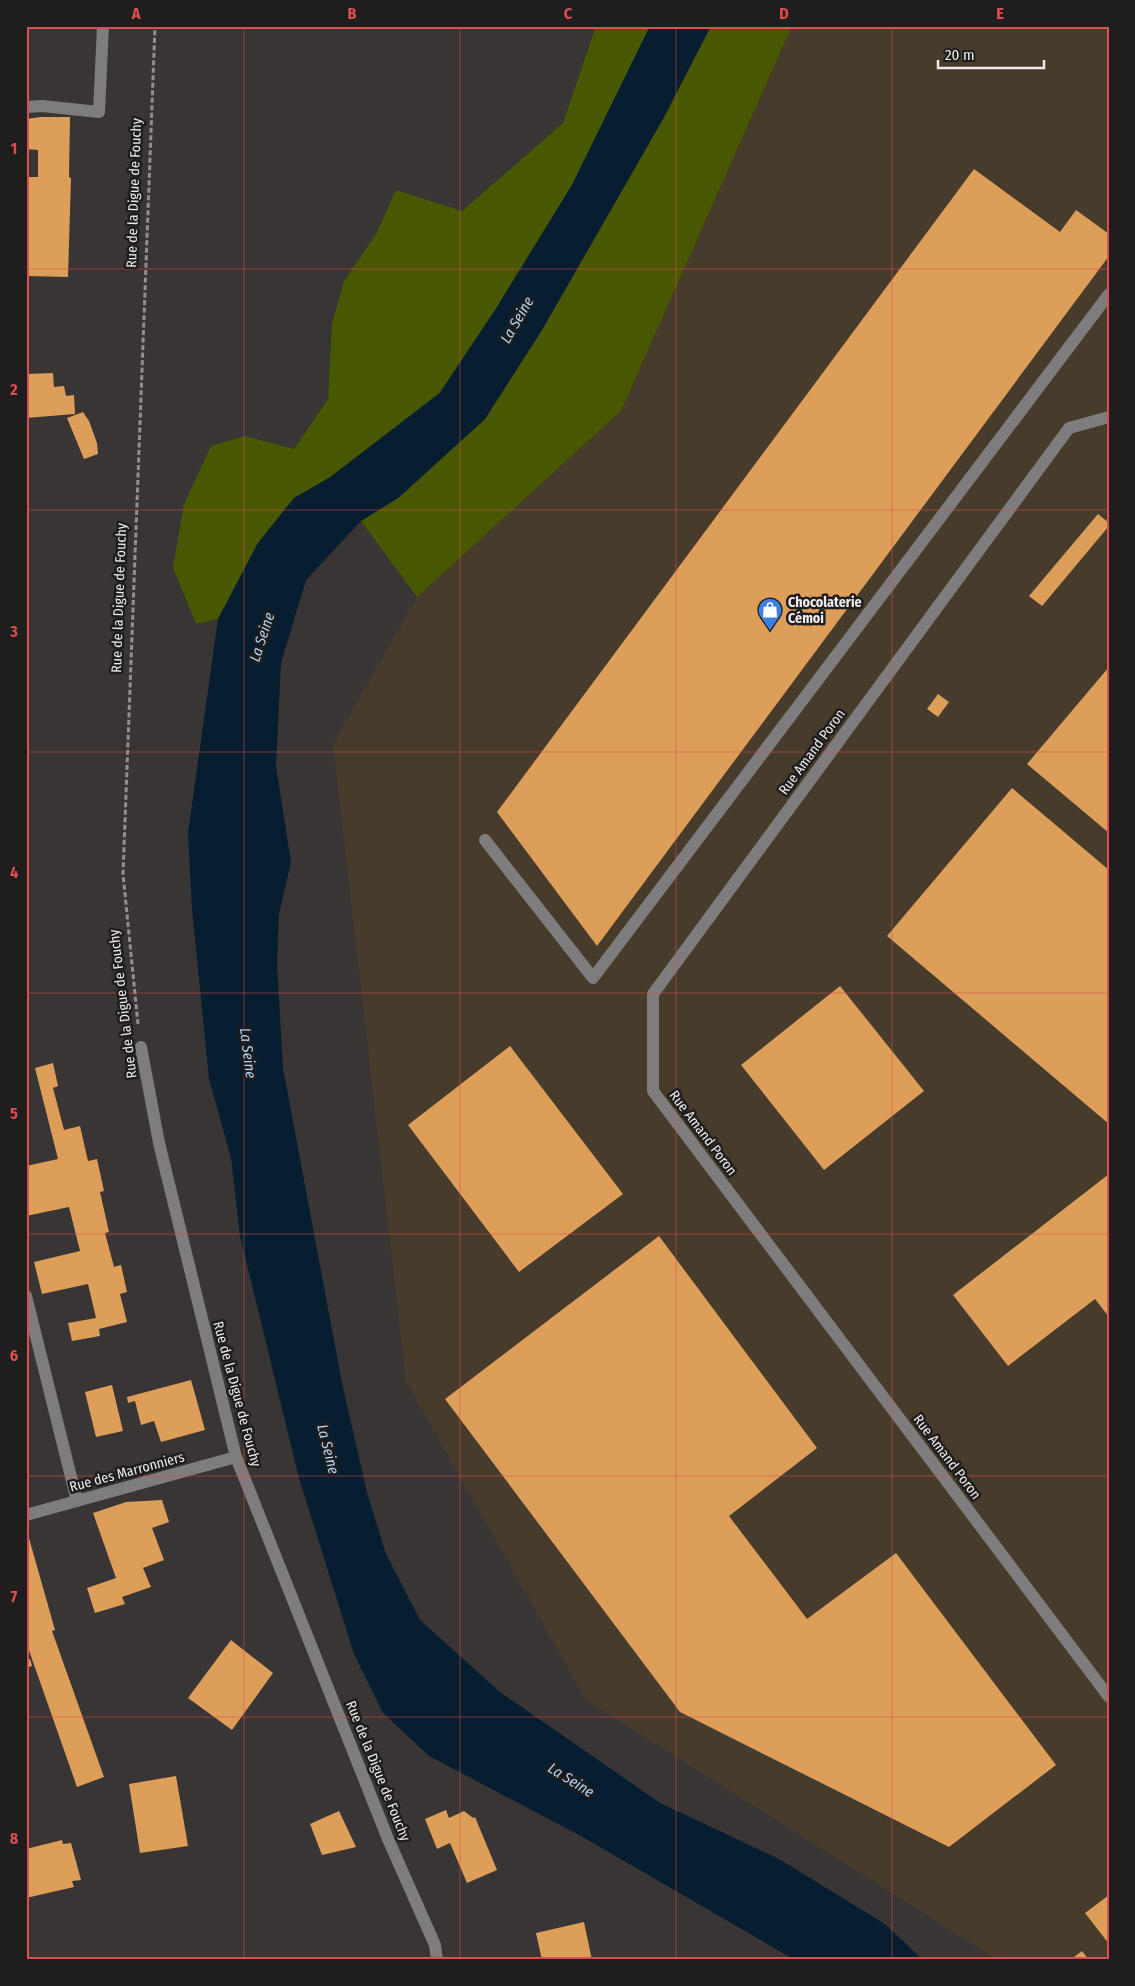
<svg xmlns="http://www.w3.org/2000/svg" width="1135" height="1986" font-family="'Fira Sans Condensed',sans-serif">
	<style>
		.industrial { fill: #473c2c }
		.green { fill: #485800 }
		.water { fill: #071e30 }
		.building { fill: #dd9e5a }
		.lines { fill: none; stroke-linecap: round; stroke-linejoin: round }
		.path { stroke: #928f8e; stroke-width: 3; stroke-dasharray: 5 2.5; stroke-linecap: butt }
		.minor { stroke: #7e7c7d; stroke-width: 12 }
		.grid { fill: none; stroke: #db4f4f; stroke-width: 1; stroke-opacity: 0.55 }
		.labels { text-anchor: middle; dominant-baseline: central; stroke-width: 5; stroke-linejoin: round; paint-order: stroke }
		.street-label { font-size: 14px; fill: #eeebea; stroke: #1f1d1d }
		.poi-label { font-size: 14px; font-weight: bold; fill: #eeebea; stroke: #1f1d1d; text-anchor: start }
		.water-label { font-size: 15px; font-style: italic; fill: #b0d3f2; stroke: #1f1d1d }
		.neatline { fill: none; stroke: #db4f4f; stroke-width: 2 }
		.grid-label { font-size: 16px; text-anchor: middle; font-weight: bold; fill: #db4f4f }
	</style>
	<rect width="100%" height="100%" fill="#393534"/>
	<!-- industrial -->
	<path class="industrial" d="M792,26H1109V1960H998L586,1700L406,1381L333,744L417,597L621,411Z"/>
	<!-- green -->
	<g class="green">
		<path d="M596,26H650L572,185L497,307L439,393L329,478L294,498L258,543L218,619L196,624L173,568L184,504L211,446L245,436L294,449L328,399L332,324L344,281L376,234L396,190L462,211L563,123Z"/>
		<path d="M711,26H792L621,411L417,597L361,521L403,494L485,419L542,330L663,119Z"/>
	</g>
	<!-- water -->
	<path class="water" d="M650,26H711L663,119L542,330L485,419L398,498L361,521L306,580L281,663L276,766L291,862L279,914L277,964L283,1068L342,1383L367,1493L386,1554L420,1620L500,1692L660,1803L779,1859L885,1924L923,1960H795L581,1836L429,1756L383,1713L354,1654L299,1478L240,1236L231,1158L209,1079L192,909L188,833L218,619L258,543L294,498L329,478L440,393L497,307L572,185Z"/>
	<!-- building -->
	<g class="building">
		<path d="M41,117H70L69,177L71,178L68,277L26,276V177H38V150L26,149V119Z"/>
		<path d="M974,169L1060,232L1076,210L1109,234V256L597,946L497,812Z"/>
		<path d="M53,373L54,387L64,386L66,396L74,395L75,414L26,418L27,374Z"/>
		<path d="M83,412L89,421L97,443L98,454L84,459L67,418Z"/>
		<path d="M1098,514L1109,523V526L1042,606L1029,596Z"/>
		<path d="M1109,667V833L1027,764Z"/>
		<path d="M938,694L949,702L938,717L927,709Z"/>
		<path d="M1012,788L1109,870V1124L887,936Z"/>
		<path d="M840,986L924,1091L824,1170L741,1065Z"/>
		<path d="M510,1046L623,1194L519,1272L408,1125Z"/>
		<path d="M53,1063L58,1086L53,1088L64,1130L80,1126L88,1161L97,1159L104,1191L100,1192L109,1232L105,1233L114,1267L121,1265L127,1292L120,1294L127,1322L99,1329L100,1336L72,1341L68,1323L96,1318L88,1284L42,1294L34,1262L80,1251L69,1207L26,1216V1166L58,1159L35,1068Z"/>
		<path d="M1109,1174V1317L1095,1299L1008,1366L953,1295Z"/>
		<path d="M659,1236L817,1448L729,1516L807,1619L896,1553L1056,1765L949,1847L680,1712L445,1399Z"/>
		<path d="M191,1380L205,1430L161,1442L154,1421L141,1425L135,1401L128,1403L127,1397Z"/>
		<path d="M112,1385L123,1431L96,1437L85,1392Z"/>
		<path d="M162,1500L169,1522L152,1528L164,1560L143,1568L151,1587L122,1597L125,1604L95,1613L87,1588L116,1578L93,1513L126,1502Z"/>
		<path d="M27,1531L55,1630L52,1631L104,1777L77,1787L26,1642Z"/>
		<path d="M231,1640L273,1673L232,1730L188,1698Z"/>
		<path d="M30,1659L32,1666L26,1668V1661Z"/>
		<path d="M176,1776L188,1846L140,1853L129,1784Z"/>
		<path d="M446,1810L449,1818L464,1811L473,1818L475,1817L497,1870L467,1883L450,1843L437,1849L425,1819Z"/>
		<path d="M339,1811L356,1847L322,1855L310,1824Z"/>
		<path d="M62,1840L63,1844L71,1843L81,1880L72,1881L74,1887L26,1898V1849Z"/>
		<path d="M1109,1895V1944L1085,1913Z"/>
		<path d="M584,1922L592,1960H542L536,1933Z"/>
		<path d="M1082,1951L1089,1960H1070Z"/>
	</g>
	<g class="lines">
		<!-- path -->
		<path class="path" d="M138,1024L123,874L155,26"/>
		<!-- minor -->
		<g class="minor">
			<path d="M26,107L42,106L99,112L103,26"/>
			<path d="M1109,417L1069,428L653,994V1091L1109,1697"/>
			<path d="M485,840L593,978L1109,294"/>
			<path d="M141,1047L159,1143L236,1457L388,1839L435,1945L437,1960"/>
			<path d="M26,1296L77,1501"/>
			<path d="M26,1515L236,1457"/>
		</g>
	</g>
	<!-- grid -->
	<path class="grid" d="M244,26V1960M460,26V1960M676,26V1960M892,26V1960M26,269H1109M26,510H1109M26,752H1109M26,993H1109M26,1234H1109M26,1476H1109M26,1717H1109"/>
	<!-- icons -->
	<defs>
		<symbol id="shop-pin" viewBox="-11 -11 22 30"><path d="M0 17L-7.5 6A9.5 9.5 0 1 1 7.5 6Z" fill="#3f7fe0" stroke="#1f1d1d"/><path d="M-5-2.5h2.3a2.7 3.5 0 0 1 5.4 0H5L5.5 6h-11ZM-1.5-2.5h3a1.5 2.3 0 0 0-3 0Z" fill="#fff"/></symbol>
	</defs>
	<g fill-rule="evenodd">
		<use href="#shop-pin" x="756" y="596" width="28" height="38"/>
	</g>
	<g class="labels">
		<!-- street labels -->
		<g class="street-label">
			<text transform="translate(134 193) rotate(-88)">Rue de la Digue de Fouchy</text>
			<text transform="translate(119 598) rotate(-88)">Rue de la Digue de Fouchy</text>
			<text transform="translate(812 752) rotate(-54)">Rue Amand Poron</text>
			<text transform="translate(123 1004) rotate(-97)">Rue de la Digue de Fouchy</text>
			<text transform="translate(703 1133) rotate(53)">Rue Amand Poron</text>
			<text transform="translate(237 1394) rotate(75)">Rue de la Digue de Fouchy</text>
			<text transform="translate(947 1457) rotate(53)">Rue Amand Poron</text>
			<text transform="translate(127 1472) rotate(-15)">Rue des Marronniers</text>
			<text transform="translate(378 1771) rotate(68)">Rue de la Digue de Fouchy</text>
		</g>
		<!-- poi labels -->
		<g class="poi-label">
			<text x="788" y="602">Chocolaterie<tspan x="788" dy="16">Cémoi</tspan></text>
		</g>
		<!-- water labels -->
		<g class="water-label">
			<text transform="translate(517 320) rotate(-60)">La Seine</text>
			<text transform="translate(262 637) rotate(-72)">La Seine</text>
			<text transform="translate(248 1053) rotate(83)">La Seine</text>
			<text transform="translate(328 1449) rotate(76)">La Seine</text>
			<text transform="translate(571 1780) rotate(32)">La Seine</text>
		</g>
	</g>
	<!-- border -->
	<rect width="1135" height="1986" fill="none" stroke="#1f1d1d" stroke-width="55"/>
	<!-- scale -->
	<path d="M938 60v8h106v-8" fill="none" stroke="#eeebea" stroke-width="2.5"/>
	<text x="945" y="60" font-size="15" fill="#eeebea" stroke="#1f1d1d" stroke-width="4" paint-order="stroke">20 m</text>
	<rect x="28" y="28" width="1080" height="1930" class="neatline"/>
	<g class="grid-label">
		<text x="136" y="19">A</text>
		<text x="352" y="19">B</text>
		<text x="568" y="19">C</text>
		<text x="784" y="19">D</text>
		<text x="1000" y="19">E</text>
		<text x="14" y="154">1</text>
		<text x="14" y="395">2</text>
		<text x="14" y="637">3</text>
		<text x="14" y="878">4</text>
		<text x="14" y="1119">5</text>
		<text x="14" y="1361">6</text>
		<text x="14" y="1602">7</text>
		<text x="14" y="1844">8</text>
	</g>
</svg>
